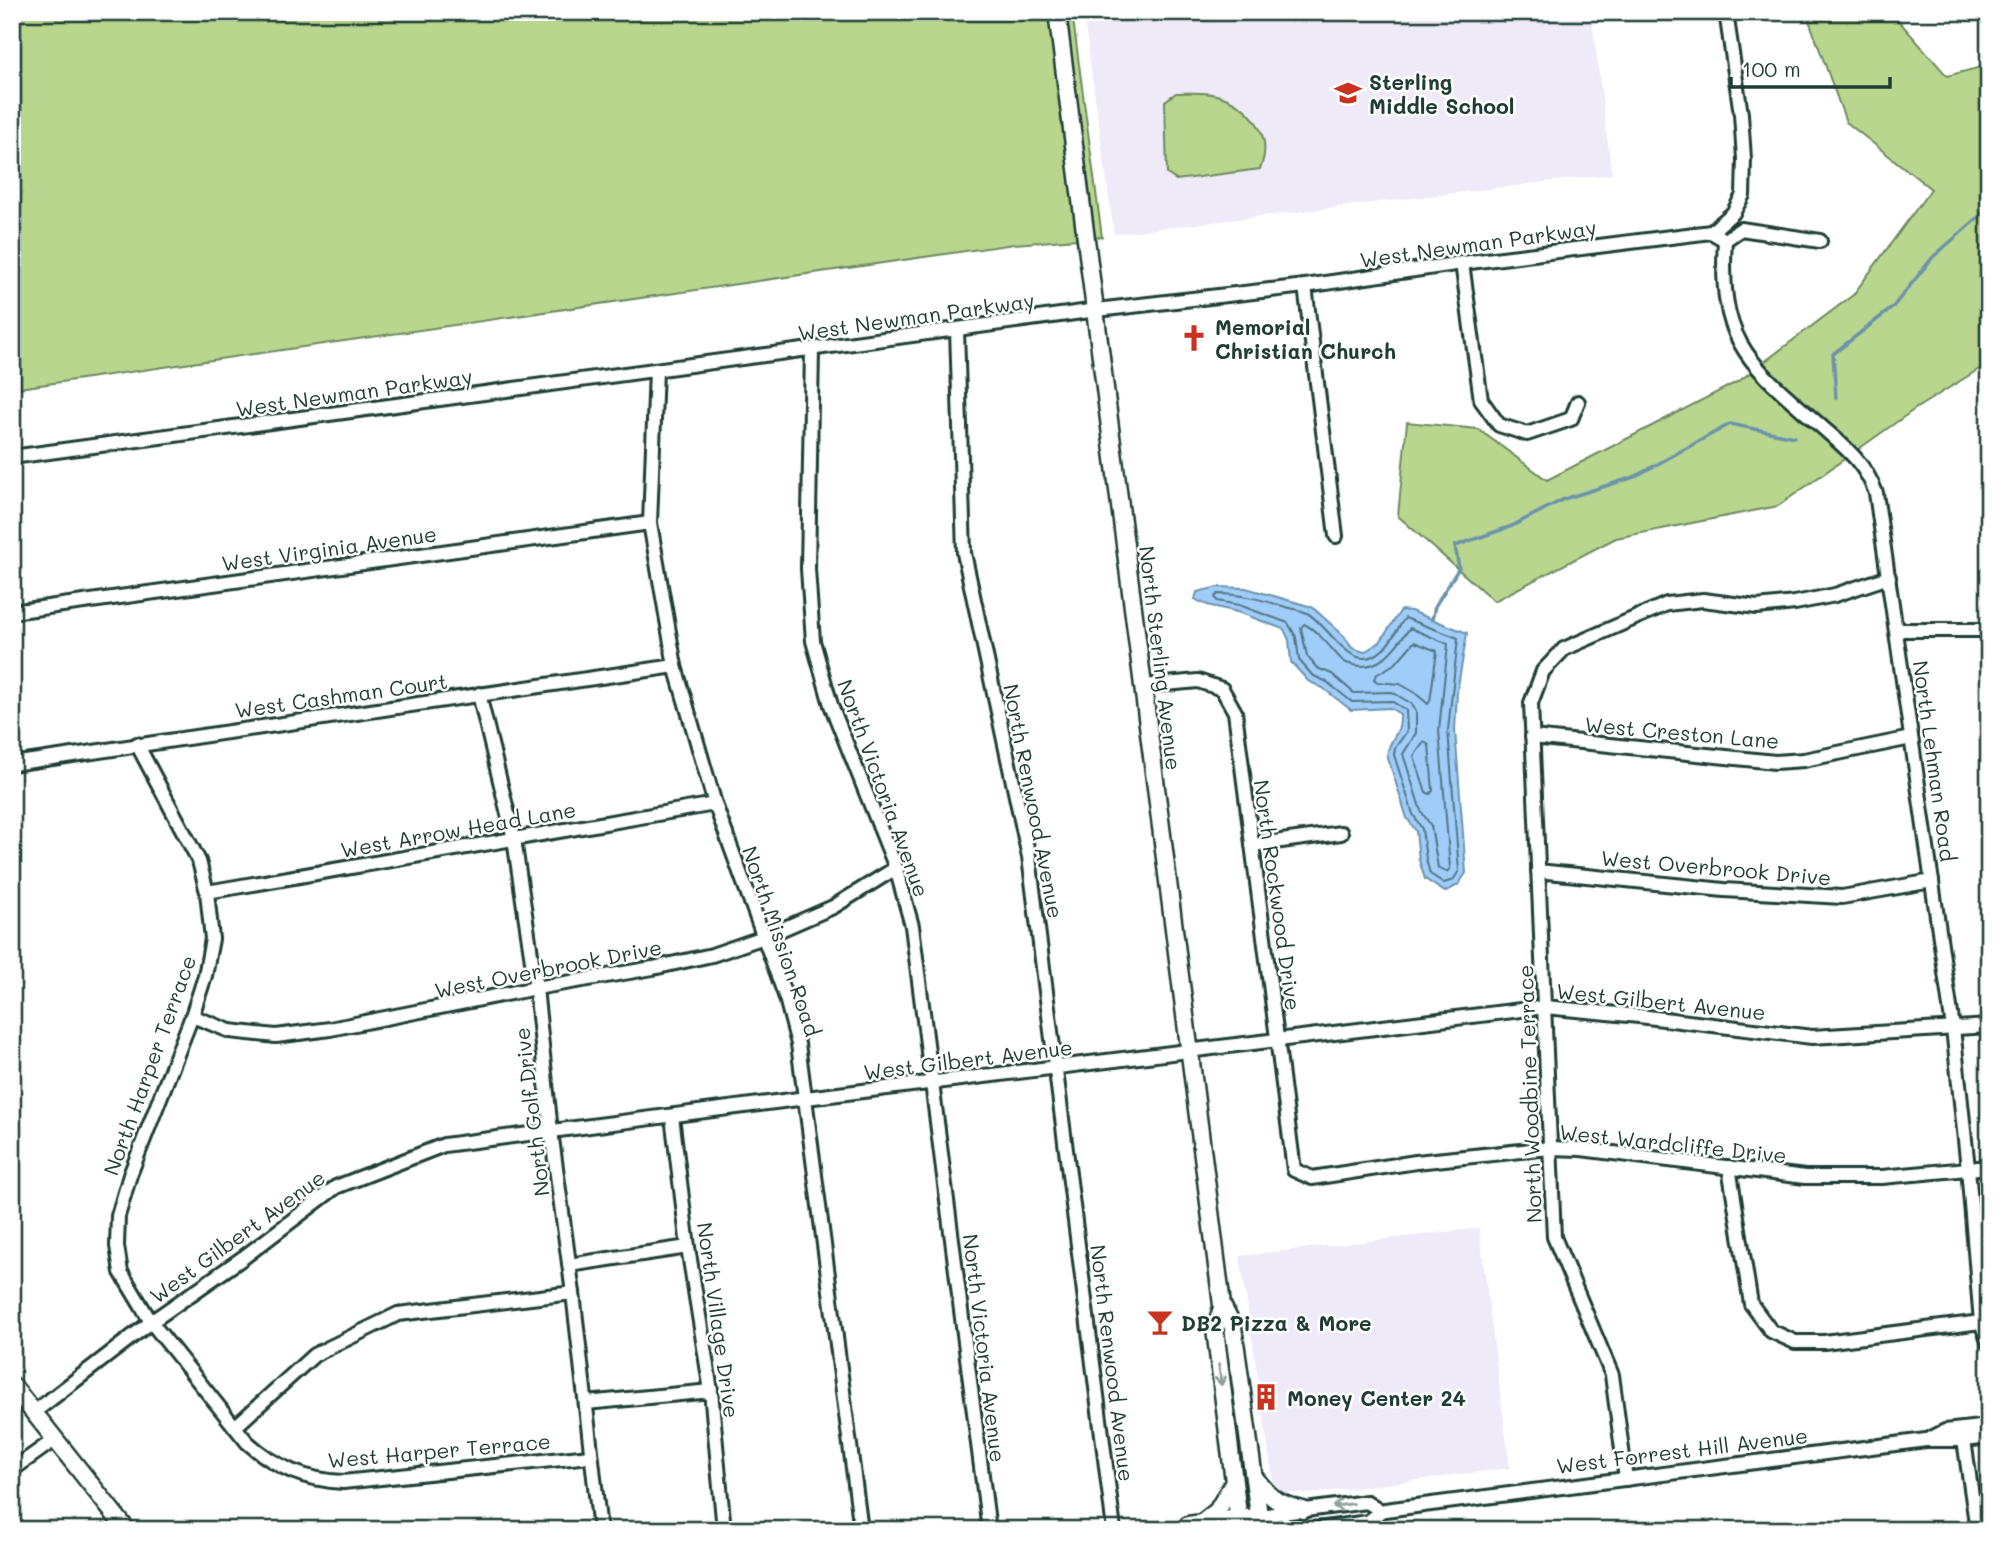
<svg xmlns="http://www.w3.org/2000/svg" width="2001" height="1542" font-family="Mali,sans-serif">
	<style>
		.built { fill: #efeaf8 }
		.green { fill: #b9d68e; stroke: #6c8a61; stroke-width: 2 }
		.water { fill: #9fccf9; stroke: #6c93aa; stroke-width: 2 }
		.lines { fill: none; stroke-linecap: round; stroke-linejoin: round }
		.shore { stroke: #527683; stroke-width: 2 }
		.stream { stroke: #6c93aa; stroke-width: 3.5 }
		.minor-casing { stroke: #1f3d34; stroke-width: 18 }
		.major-casing { stroke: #1f3d34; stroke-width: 21 }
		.minor { stroke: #fff; stroke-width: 12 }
		.major { stroke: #fff; stroke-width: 16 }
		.oneway { stroke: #8f9e9a }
		.labels { text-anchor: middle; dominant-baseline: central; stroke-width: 5; stroke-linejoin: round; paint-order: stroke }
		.poi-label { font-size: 21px; font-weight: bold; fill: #1f3d34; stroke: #fff; text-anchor: start }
		.street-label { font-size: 21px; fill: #1f3d34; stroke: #fff }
	</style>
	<rect width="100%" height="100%" fill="#fff"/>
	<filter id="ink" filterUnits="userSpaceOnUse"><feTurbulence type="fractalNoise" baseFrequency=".0143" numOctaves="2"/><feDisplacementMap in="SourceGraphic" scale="14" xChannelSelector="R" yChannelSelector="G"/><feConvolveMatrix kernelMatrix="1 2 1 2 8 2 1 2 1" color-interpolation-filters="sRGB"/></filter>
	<g filter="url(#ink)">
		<!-- built -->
		<g class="built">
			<path d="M1083,12H1591L1612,174L1114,234Z"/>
			<path d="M1479,1228L1510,1468L1309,1494L1282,1492L1273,1481L1240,1256Z"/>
		</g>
		<!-- green -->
		<g class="green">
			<path d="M12,12H1072L1102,237L1014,244L12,389Z"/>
			<path d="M1806,12H1891L1947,76L1989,65V363L1915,409L1778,506L1616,538L1494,601L1398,516L1407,422L1478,429L1547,480L1739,381L1853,295L1931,189L1846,122Z"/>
			<path d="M1176,93C1189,93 1207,91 1220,96C1252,107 1274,136 1260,169L1176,180L1167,174L1165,101Z"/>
		</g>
		<!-- water -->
		<path class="water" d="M1218,587L1246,588L1312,607L1344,636L1352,648L1364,652L1380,642L1401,610L1411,611L1467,633L1457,692L1455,730L1466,873L1458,885L1445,892L1425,879L1419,860L1416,831L1407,818L1387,755C1390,736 1401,736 1400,714L1390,708L1351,710L1323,688L1308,681L1291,662L1289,640L1284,629C1268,624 1253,617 1237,612C1222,607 1208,608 1195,599L1197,592Z"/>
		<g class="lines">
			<!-- shore -->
			<g class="shore">
				<path d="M1218,594C1242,594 1263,600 1286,607C1293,609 1301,610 1307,613C1324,622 1345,660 1365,658C1386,657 1395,631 1405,618L1458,638L1448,730L1459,871L1453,880L1444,883L1430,874L1426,859L1422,829L1413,814L1394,755L1395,748L1407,731L1406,710L1391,701L1352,702L1327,682L1312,675L1299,660L1296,637L1288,623L1239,605L1217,601L1215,597Z"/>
				<path d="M1304,624C1318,631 1329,646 1340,658C1344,663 1349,664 1354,665C1381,672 1396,645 1410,628L1448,644L1439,730L1450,868L1447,872L1438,868L1431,826L1421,811L1403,754L1416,733V712L1412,704L1392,692L1354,693L1332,674L1317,668L1307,656L1301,628Z"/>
				<path d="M1414,642L1437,651L1430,701L1428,704L1414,692L1400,684L1377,682L1374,679L1376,675L1396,663Z"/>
				<path d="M1424,742L1429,745L1433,791L1430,794L1426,792L1414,756Z"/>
			</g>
			<!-- stream -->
			<g class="stream">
				<path d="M1836,398L1833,354L1892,308L1933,257L1989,208"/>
				<path d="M1432,620L1435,606L1459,568L1455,546L1512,526L1564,499L1634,477L1730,424L1794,437"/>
			</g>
			<defs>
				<g id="minor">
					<path d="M1711,232L1733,213L1743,195L1744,159L1741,114L1726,12"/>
					<path d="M1725,240C1718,345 1750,364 1823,428C1847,449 1864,462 1876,493L1953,1028L1968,1168L1981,1322L1989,1344"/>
					<path d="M1725,240L1741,229L1820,241"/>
					<path d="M1462,263L1481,400L1499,425L1527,434L1571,419L1578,402"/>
					<path d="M1305,286L1336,536"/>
					<path d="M957,330L964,553L1029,857L1114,1530"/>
					<path d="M812,350L808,569L813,641L831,705L896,868L912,926L989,1530"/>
					<path d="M656,370L650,523L675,666L715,804L786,998L798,1044L861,1530"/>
					<path d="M12,457L1097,310L1305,286L1462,263L1711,232L1725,240"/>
					<path d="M12,612L650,523"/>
					<path d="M1897,630H1989"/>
					<path d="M1144,686L1198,681L1222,689L1235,712L1294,1170L1312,1178L1416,1162L1550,1148L1581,1149L1805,1177H1882L1989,1167"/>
					<path d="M479,694L514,839L536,988L551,1131L573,1293L600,1530"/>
					<path d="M1532,737L1775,762L1804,760L1911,738"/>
					<path d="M137,744L199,861L207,892L212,939L205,976L192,1016L130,1175L118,1216L117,1246L121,1272L151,1322L247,1442C276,1468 305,1480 343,1482L590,1456"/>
					<path d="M12,764L675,666"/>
					<path d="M1252,845L1341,833"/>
					<path d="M1538,871L1724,890L1842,897L1932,881"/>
					<path d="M207,892L715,804"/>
					<path d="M192,1016L230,1031L276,1036L330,1029L536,988L653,968L712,955L764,937L833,907L896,868"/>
					<path d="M672,1116L688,1247L711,1391L724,1530"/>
					<path d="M1729,1167L1751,1304L1771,1331L1795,1342H1824L1981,1322"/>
					<path d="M569,1265L688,1247"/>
					<path d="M586,1403L711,1391"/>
					<path d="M33,1413L151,1322L244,1257L336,1187L444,1145L806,1098L1545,1007L1639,1016L1812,1037L1989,1026"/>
					<path d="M235,1427L314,1355L398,1314L573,1293"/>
					<path d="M1931,1438L1945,1431L1989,1426"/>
					<path d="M1964,1440L1977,1530"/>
					<path d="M12,1470L54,1440"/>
					<path d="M1626,1479L1612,1375L1554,1237L1531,703L1543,671L1564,649L1667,604L1703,600L1757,607L1795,603L1835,595L1889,577"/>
					<path d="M1259,1516L1367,1502L1381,1511"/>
					<path d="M1311,1530L1368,1522L1381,1511L1385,1510L1926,1440H1964L1989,1437"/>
				</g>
				<g id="major">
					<path d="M1057,12L1222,1305L1233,1327L1261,1530"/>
					<path d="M1222,1308L1215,1329L1240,1530"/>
					<path d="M12,1385L127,1530"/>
					<path d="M1255,1478C1271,1499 1278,1504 1303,1510"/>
					<path d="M1203,1522L1217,1511L1234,1482"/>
					<path d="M1184,1530L1188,1525L1246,1517"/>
				</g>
			</defs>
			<!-- minor casing -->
			<use href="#minor" class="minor-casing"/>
			<!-- major casing -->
			<use href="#major" class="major-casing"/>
			<!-- minor -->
			<use href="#minor" class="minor"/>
			<!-- major -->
			<use href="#major" class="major"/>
		</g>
		<!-- one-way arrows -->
		<defs><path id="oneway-shaft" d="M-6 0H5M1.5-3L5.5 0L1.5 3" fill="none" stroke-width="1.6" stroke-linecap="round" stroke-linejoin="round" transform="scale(1.75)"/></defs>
		<g class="oneway">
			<use href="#oneway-shaft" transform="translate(1220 1375) rotate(82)"/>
			<use href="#oneway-shaft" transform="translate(1343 1505) rotate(173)"/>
		</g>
	</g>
	<!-- icons -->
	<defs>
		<symbol id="school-bare" viewBox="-9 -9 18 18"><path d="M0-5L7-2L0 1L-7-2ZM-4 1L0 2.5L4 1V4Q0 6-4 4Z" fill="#c8321e" stroke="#fff" stroke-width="2.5" paint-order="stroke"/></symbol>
		<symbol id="church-bare" viewBox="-9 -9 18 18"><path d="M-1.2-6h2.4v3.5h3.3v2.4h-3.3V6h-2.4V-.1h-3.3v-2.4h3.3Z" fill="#c8321e" stroke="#fff" stroke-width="2.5" paint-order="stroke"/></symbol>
		<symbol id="bar-bare" viewBox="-9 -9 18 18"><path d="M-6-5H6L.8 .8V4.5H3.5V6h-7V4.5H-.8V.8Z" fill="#c8321e" stroke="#fff" stroke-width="2.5" paint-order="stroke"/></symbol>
		<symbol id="building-bare" viewBox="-9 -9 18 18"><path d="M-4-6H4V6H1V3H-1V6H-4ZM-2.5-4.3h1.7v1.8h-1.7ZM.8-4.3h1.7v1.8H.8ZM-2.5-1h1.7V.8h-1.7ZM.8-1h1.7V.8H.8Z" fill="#c8321e" stroke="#fff" stroke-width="2.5" paint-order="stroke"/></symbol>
	</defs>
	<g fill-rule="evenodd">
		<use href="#school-bare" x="1329" y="74" width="38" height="38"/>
		<use href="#church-bare" x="1175" y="319" width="38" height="38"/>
		<use href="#bar-bare" x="1141" y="1303" width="38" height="38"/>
		<use href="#building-bare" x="1247" y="1378" width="38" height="38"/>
	</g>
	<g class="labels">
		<!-- poi labels -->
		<g class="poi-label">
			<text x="1369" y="81">Sterling<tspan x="1369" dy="24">Middle School</tspan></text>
			<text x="1215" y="326">Memorial<tspan x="1215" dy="24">Christian Church</tspan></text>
			<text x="1181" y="1322">DB2 Pizza &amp; More</text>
			<text x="1287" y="1397">Money Center 24</text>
		</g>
		<!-- street labels -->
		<g class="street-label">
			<text transform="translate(1478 243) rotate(-8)">West Newman Parkway</text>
			<text transform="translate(916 316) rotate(-8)">West Newman Parkway</text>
			<text transform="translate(354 392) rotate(-8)">West Newman Parkway</text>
			<text transform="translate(329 548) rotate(-8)">West Virginia Avenue</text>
			<text transform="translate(1161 658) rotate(83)">North Sterling Avenue</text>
			<text transform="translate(341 695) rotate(-8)">West Cashman Court</text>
			<text transform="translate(1682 732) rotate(5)">West Creston Lane</text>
			<text transform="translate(1935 761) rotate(82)">North Lehman Road</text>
			<text transform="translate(884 788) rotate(70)">North Victoria Avenue</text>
			<text transform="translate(1034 801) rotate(79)">North Renwood Avenue</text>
			<text transform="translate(458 829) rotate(-10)">West Arrow Head Lane</text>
			<text transform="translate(1716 867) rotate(5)">West Overbrook Drive</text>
			<text transform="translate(1278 895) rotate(82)">North Rockwood Drive</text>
			<text transform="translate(782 941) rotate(71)">North Mission Road</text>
			<text transform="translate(548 968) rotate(-11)">West Overbrook Drive</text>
			<text transform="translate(1661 1001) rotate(6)">West Gilbert Avenue</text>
			<text transform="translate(968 1059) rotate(-7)">West Gilbert Avenue</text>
			<text transform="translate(149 1065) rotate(-70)">North Harper Terrace</text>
			<text transform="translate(1529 1094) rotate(-92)">North Woodbine Terrace</text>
			<text transform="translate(531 1112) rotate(-97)">North Golf Drive</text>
			<text transform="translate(1673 1143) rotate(6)">West Wardcliffe Drive</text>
			<text transform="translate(237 1236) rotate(-36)">West Gilbert Avenue</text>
			<text transform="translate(719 1320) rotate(82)">North Village Drive</text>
			<text transform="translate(985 1348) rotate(83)">North Victoria Avenue</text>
			<text transform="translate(1113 1363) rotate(83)">North Renwood Avenue</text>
			<text transform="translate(439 1450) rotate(-5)">West Harper Terrace</text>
			<text transform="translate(1682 1450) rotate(-7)">West Forrest Hill Avenue</text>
		</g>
	</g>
	<!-- margin -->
	<rect width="2001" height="1542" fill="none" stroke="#fff" stroke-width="42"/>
	<rect x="21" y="21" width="1959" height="1500" fill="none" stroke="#1f3d34" stroke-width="2.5" filter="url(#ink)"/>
	<!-- scale -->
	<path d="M1731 77v10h159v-10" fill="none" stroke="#1f3d34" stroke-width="3.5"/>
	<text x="1742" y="77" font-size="21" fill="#1f3d34" stroke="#ffffff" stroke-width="5" paint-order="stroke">100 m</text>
</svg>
